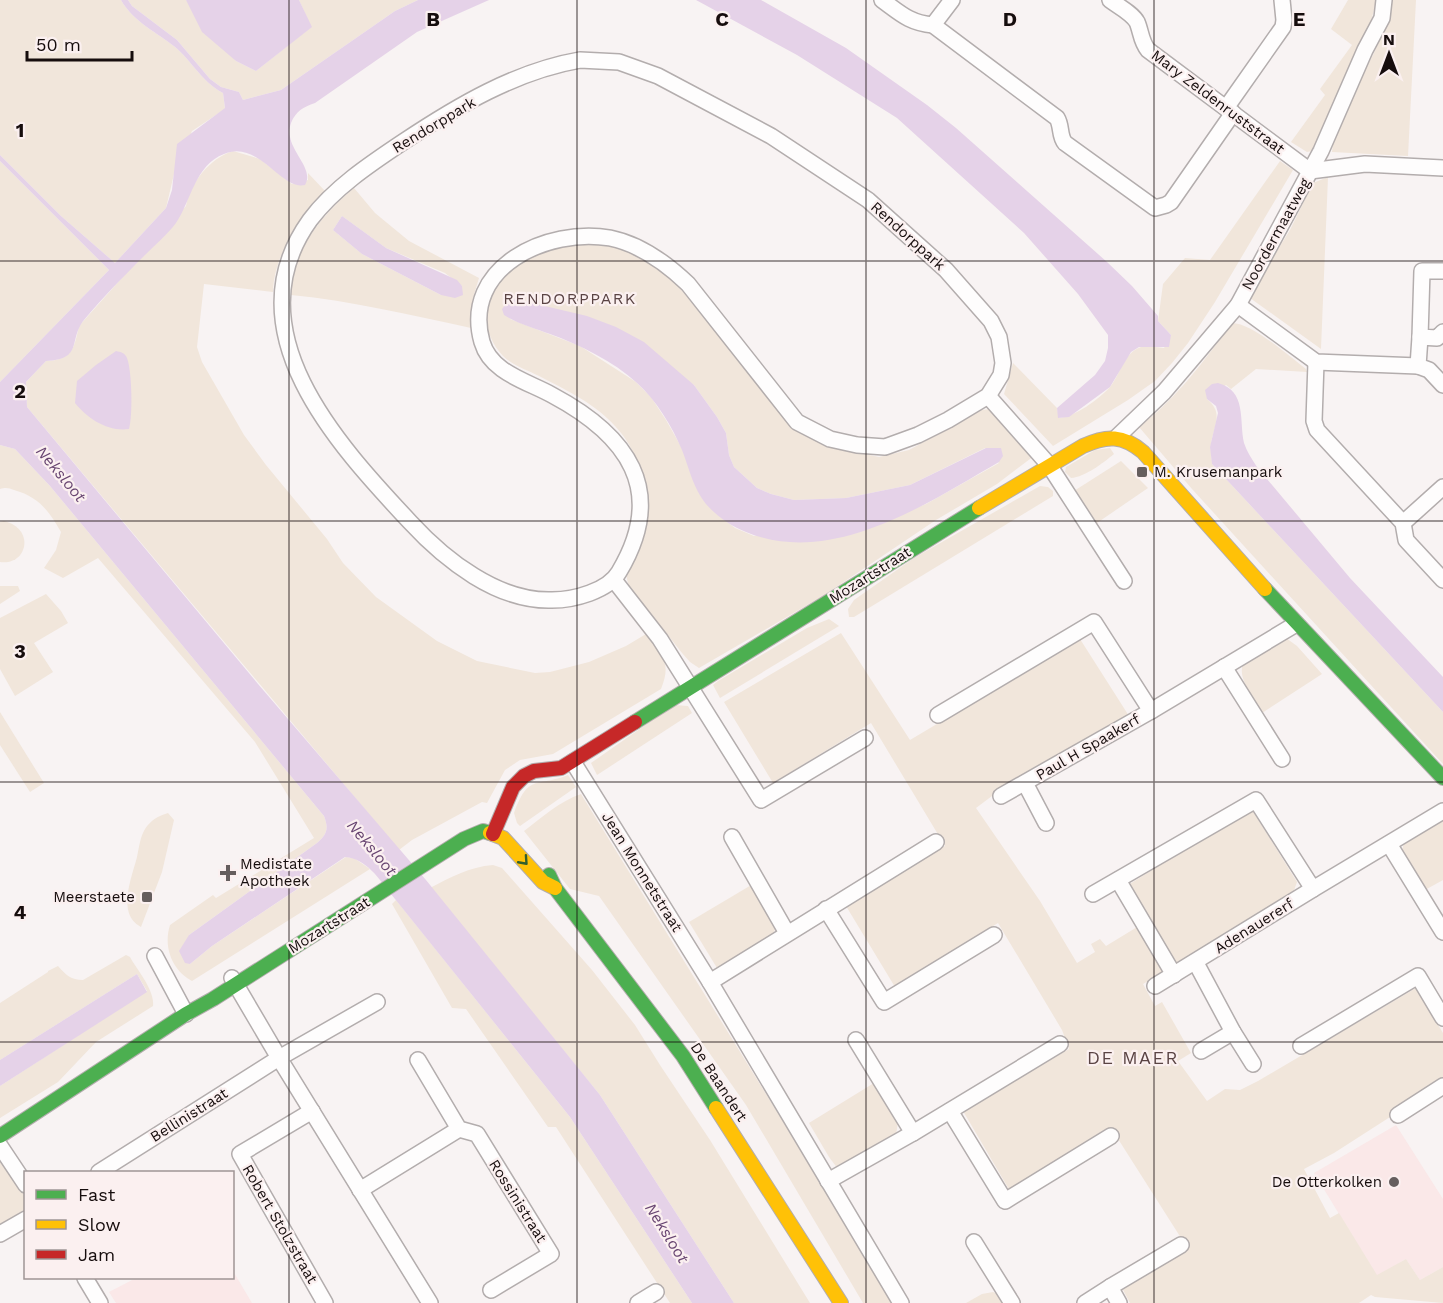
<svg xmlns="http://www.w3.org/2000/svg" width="1443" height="1303" font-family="'Work Sans',sans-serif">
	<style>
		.built { fill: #fae8e8 }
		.green { fill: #f1e6db; fill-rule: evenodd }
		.water { fill: #e5d2e8 }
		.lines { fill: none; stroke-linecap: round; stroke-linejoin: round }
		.street-casing { stroke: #b3adad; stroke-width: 18 }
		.fast-casing { stroke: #b3adad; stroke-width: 16 }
		.slow-casing { stroke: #b3adad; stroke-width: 16 }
		.jam-casing { stroke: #b3adad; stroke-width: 16 }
		.street { stroke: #fefdfd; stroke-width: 15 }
		.fast { stroke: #4caf50; stroke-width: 14 }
		.slow { stroke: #ffc107; stroke-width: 14 }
		.jam { stroke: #c62828; stroke-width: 14 }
		.oneway { stroke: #315e2e }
		.grid { fill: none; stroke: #160d0d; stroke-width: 1.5; stroke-opacity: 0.55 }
		.poi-dot { fill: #655e5e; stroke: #fbf0f0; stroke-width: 2 }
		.labels { text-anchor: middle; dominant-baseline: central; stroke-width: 4.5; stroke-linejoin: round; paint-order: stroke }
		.street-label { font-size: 15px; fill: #160d0d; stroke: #fbf0f0 }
		.poi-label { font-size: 15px; fill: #160d0d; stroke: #fbf0f0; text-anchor: start }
		.neighbourhood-label { font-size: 16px; letter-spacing: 1.5px; fill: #5a4444; stroke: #fbf0f0 }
		.water-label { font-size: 16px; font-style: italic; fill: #684571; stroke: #fbf0f0 }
		.quarter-label { font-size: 18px; letter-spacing: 1.5px; fill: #5a4444; stroke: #fbf0f0 }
		.grid-label { font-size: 20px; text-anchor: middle; font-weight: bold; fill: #160d0d; stroke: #fbf0f0; stroke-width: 4.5; stroke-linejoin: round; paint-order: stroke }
	</style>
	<rect width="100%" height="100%" fill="#f8f3f3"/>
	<!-- built -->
	<g class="built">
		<path d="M1396,1125L1443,1199V1267L1420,1280L1406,1259L1377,1276L1314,1173Z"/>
		<path d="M233,1271L252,1303H116L109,1292L136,1278H232Z"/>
	</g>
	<!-- green -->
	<g class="green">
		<path d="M0,0H121C132,20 154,31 171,44C190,57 199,80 223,93L225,109L192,131L174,174L166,208L115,263L61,216L0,155Z"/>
		<path d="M128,0H186L236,61L256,71L311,27L299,0H418L395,11L281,90L243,100L239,92L221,87L210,79L177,40L132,6Z"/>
		<path d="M1348,0H1376C1371,32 1356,49 1344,78C1333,102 1327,129 1312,151L1307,152L1291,142L1325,95L1320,89L1352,45L1331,29Z"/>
		<path d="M1390,0H1416L1408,156L1332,152C1335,118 1359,83 1374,53C1382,36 1387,19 1390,0Z"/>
		<path d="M233,151L260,159L292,184L308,180V173L325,191C300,218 274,254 273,292L204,284L197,347L202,362L244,435L266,465L327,539L343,563L376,597L437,641L477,661L535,673L550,672L589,662L626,646L646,634C662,655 672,662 661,689L553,754L520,760L505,770L487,803L482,802L412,840L399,850L27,407L26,382L46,361C72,360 74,349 79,326L186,206C190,183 210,158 233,151Z"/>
		<path d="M0,161L109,270L0,382Z"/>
		<path d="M1280,161L1293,170L1215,302L1188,343L1172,363L1155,381L1128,400L1053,446L1004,394L1013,363L1057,408L1059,418C1076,416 1098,400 1110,387C1120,375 1124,352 1141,347C1148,345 1156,347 1164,348L1171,335L1158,321L1163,284L1185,258L1210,260Z"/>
		<path d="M1328,177L1321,349L1250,298L1252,291L1290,230L1313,183Z"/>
		<path d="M354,188L375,213L409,241L479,278L473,298L471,328C411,315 352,301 291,295C292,250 321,216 354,188ZM342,216L386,248L445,273L462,286L441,295L362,254L333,230Z"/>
		<path d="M582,243L603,244L637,252L671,277L782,415L812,439L827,446L879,457L909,450L982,410L990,409L1034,456L997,484L936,520L823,596L699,668L690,662L682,653L629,586C620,562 637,553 645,532C653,507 644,475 633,452C615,414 575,394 539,376C527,370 512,365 503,356C485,337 479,307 496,285C508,270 522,255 541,248C553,244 570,245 582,243ZM515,299L694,385L717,417L726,433L729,455L734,467L757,488L771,494L794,500L846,498L910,485L985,448L999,463L926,504L863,530L754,536L735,528L721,517L666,420L651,397L636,382L580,346L510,319L507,303Z"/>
		<path d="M1232,323C1252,323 1289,356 1306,369L1307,372L1256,369L1231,389L1226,385L1207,399C1224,413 1214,425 1211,444C1210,451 1212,457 1212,464L1443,712V764L1192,489L1139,427C1177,398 1204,361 1232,323Z"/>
		<path d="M0,445L15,449L50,486L324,816C329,829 327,834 317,843L189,935L190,964L212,946L346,857L354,858L370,869L192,981C172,970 163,947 170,925L213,895L216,898L314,838L255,742L98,558L63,578L44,568L56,550L61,532C49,511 39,497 14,490C9,488 6,487 0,489Z"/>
		<path d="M1110,448L1114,454C1103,463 1085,477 1071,478L1065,472L1066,467L1095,450Z"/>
		<path d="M1121,461L1148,488L1094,525L1074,491Z"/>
		<path d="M1040,486L1048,487L1053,491V496L854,617H849L848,609L854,600L914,558Z"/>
		<path d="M4,521C36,529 27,566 0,562V522Z"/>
		<path d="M0,586H18L20,591L0,604Z"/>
		<path d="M46,594L61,611L68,623L34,643L53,672L15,696L0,669V618Z"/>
		<path d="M829,619L839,626L720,698L713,685L718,681L807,628Z"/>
		<path d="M841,633L910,740L1080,639L1129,716L1008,784L976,808L1040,901L1077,963L1095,952L1091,944L1100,939L1106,946L1147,921L1117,892L1240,815L1253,811L1297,882L1292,896L1282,904L1143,984L1155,1006L1162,1002L1191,1053L1178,1061L1207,1101L1225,1089L1240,1090L1258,1081L1416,988L1443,1033V1083L1334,1153L1304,1169L1330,1218L1339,1213L1377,1275L1406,1259L1420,1280L1443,1267V1303L1375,1297L1371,1295L1359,1303H1130L1122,1288L1188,1249L1113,1131L1010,1191L963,1111L1069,1049L1062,1030L998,923L895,987L846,906L945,846L871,723L773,783L724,702Z"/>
		<path d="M1286,638L1297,646L1322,674L1262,713C1255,700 1237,679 1243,664Z"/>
		<path d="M674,705L688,706L692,713L597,775L591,763Z"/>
		<path d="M0,712L44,783L30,792L0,745Z"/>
		<path d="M568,775L576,787L520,826L517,823L514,813C529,773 535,788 568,775Z"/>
		<path d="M581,794L895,1303H863L746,1105L599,896L570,889L524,831C541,818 560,801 581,794Z"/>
		<path d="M168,813L174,820L162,872L141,927C116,914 132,877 137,857C139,848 140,837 145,829C151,820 158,816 168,813Z"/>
		<path d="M1443,819V880L1425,890L1402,851L1404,842Z"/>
		<path d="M493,865L502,868L592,970L635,1025L660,1065L710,1140L810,1303H734L600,1095L430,888C451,877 469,867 493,865Z"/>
		<path d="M753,884L776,927L773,934L717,968L689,922Z"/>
		<path d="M396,900L570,1117L692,1303H670L556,1127H548L466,1009L452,1008L392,904Z"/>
		<path d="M126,955L130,957C137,970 155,990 153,1006L96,1042L58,1082L0,1118V1086L147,991L137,974L0,1060V1003L48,972V971L58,966C66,975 71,980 83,980Z"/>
		<path d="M874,1083L877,1086L898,1122L896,1135L838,1169L829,1157L809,1123Z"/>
		<path d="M0,1157L26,1198L25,1211L0,1226Z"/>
		<path d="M993,1292L998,1294L1003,1303H966L982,1294Z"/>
	</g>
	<!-- water -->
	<g class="water">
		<path d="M121,0H128L132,6L177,40L210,79L221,87L239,92L243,100L281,90L395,11L418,0H489L417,32L315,103C303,107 296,111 291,123C282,148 316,166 305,185C281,191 259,139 224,154C195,165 191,201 176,223C167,235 154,246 144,256C123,277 103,297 84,320C68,340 84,359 46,361L26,382L27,407L258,684L426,880L600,1095L734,1303H692L570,1117L391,894C379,879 367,859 345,857L212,946L190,964L185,963L179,951L189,935L317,843C327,834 329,829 324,816L50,486L15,449L0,445V382L109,270L0,161V155L61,216L115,263L166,208L172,190L177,144L225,108L223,93C199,80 190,57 171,44C154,31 132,20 121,0Z"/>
		<path d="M186,0H299L312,27L256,71L236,61L202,32Z"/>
		<path d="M696,0H761L846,48L927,105L956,128L1107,262L1132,286L1158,316V321L1171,335L1169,347H1139L1131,352L1110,387L1069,417L1058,418L1057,408L1095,375L1105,361L1108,348V335L1078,294L1024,233L897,118L797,55Z"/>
		<path d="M342,216L386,248L457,280L462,286L463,295L455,298L441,295L362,254L333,230Z"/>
		<path d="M515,299L587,316L616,327L644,342L694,385L717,417L726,433L729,455L734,467L757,488L771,494L794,500L846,498L910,485L986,448H1001L1003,456L999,462C928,503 831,568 746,532C730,526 710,512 701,497C692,483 688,465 682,450C672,426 656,400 637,383C613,361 580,345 550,334C535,328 518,324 504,315L502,309L507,303Z"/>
		<path d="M116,351C121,352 125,353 127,358C132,370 133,417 129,429C108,432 88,419 75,403L77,381L96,365Z"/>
		<path d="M1218,383C1247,391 1239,420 1244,443C1247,452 1252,459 1257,467L1350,578L1443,677V712L1212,464L1210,447L1218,413L1216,406L1207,399L1205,390L1212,384Z"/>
		<path d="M137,974L147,992L0,1086V1060Z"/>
	</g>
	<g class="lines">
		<defs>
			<g id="street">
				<path d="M882,0C901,14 910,23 933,25L1057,118C1062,126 1059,136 1065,143L1155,208L1166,205L1171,202L1233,113"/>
				<path d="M1110,0C1118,6 1132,13 1137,22C1141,31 1141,42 1148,50L1310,171"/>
				<path d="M933,25L952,0"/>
				<path d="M580,60L619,62L658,76L771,136L868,200L946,270L991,321L999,337L1003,363L1001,375L988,396L948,420L918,435L885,447L857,445L830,439L797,422L688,284C666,263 640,244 610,238C548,227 461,267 482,342C491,373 527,381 552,395C627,435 668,490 619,572C608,591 574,600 552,600C498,602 445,560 410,522C337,444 231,330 310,220C334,188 370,164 403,142C457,106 516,71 580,60Z"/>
				<path d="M1226,108L1283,27L1284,20L1282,0"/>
				<path d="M1310,171L1365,164L1443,168"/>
				<path d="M1443,271H1422L1420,337L1437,338L1443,332"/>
				<path d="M1238,305L1316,362L1418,366"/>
				<path d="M1420,337L1418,366L1429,370L1443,385"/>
				<path d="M1316,362L1314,421L1317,430L1403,523L1406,540L1443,580"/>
				<path d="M988,396L1049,465L1124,581"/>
				<path d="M1117,437L1164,392L1238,305L1321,151L1365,50L1382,18L1384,0"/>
				<path d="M1403,523L1443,487"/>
				<path d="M614,580L660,639L761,800L865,738"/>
				<path d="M1224,667L1282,759"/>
				<path d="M938,715L1094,622L1151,711L1296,624"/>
				<path d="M573,762L710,982L901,1303"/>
				<path d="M1025,783L1046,823"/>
				<path d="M1001,796L1151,711"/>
				<path d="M732,837L787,933"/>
				<path d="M1389,844L1443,932"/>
				<path d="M1118,880L1174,975"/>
				<path d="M1093,894L1256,800L1313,889L1443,811"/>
				<path d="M826,909L884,1002L994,935"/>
				<path d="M155,956L186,1014"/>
				<path d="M1196,963L1233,1032L1253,1064"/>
				<path d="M710,982L936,842"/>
				<path d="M1155,986L1313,889"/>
				<path d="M377,1002L279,1058L430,1303"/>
				<path d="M856,1040L913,1133"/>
				<path d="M1301,1046L1418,976L1443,1018"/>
				<path d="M1201,1051L1233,1032"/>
				<path d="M418,1060L459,1129L477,1134L551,1254L491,1290"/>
				<path d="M312,1111L240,1154L325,1303"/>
				<path d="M950,1111L1005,1201L1111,1136"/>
				<path d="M1398,1115L1443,1086"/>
				<path d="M0,1146L26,1185"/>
				<path d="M99,1172L279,1058L232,978"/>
				<path d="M828,1181L913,1133L1060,1044"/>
				<path d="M360,1190L459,1129"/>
				<path d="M0,1234L26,1219"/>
				<path d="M974,1242L1012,1303"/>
				<path d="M85,1278L100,1303"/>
				<path d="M1110,1287L1181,1245"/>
				<path d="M638,1303L656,1292"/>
				<path d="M1085,1303L1110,1287L1119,1303"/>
			</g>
			<g id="fast">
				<path d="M1265,589L1443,778"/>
				<path d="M635,722L979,508"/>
				<path d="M549,875L555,888L683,1056L716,1108"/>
				<path d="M0,1136L186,1014L213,999L464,839L483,831L490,833"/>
			</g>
			<g id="slow">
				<path d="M979,508L1083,446C1107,435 1123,435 1143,452L1265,589"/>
				<path d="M490,833L503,838L543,882L555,888"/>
				<path d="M716,1108L841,1303"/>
			</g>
			<path id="jam" d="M493,834L513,787L524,776L534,771L561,768L635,722"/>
		</defs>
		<!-- street casing -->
		<use href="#street" class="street-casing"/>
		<!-- fast casing -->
		<use href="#fast" class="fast-casing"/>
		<!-- slow casing -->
		<use href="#slow" class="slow-casing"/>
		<!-- jam casing -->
		<use href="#jam" class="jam-casing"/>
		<!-- street -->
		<use href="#street" class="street"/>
		<!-- fast -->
		<use href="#fast" class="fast"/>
		<!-- slow -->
		<use href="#slow" class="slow"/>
		<!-- jam -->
		<use href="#jam" class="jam"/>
	</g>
	<!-- one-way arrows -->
	<defs><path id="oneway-chevron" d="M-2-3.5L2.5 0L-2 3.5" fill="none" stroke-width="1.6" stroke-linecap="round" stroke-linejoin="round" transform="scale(1.5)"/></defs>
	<use class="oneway" href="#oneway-chevron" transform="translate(524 861) rotate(48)"/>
	<!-- grid -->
	<path class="grid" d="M289,0V1303M577,0V1303M866,0V1303M1154,0V1303M0,261H1443M0,521H1443M0,782H1443M0,1042H1443"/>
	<!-- markers -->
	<g class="poi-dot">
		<rect x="1136" y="466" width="12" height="12" rx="3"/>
		<path d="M225 864h6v6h6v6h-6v6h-6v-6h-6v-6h6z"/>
		<rect x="141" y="891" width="12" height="12" rx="3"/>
		<circle cx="1394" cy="1182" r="6"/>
	</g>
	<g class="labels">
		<!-- street labels -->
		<g class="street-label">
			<text transform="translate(1218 102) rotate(37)">Mary Zeldenruststraat</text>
			<text transform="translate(434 125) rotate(-31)">Rendorppark</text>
			<text transform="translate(1276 234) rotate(-61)">Noordermaatweg</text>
			<text transform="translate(908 236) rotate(42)">Rendorppark</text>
			<text transform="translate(870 575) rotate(-32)">Mozartstraat</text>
			<text transform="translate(1088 747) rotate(-30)">Paul H Spaakerf</text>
			<text transform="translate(642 872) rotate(58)">Jean Monnetstraat</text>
			<text transform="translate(329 925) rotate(-32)">Mozartstraat</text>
			<text transform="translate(1254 926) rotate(-32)">Adenauererf</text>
			<text transform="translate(719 1082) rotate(57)">De Baandert</text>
			<text transform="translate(189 1115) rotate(-32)">Bellinistraat</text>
			<text transform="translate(518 1201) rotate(58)">Rossinistraat</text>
			<text transform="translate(280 1224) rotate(60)">Robert Stolzstraat</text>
		</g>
		<!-- poi labels -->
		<g class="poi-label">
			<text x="1154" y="472">M. Krusemanpark</text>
			<text x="240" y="864">Medistate<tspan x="240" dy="17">Apotheek</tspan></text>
			<text x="135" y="897" text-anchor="end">Meerstaete</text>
			<text x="1382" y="1182" text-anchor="end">De Otterkolken</text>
		</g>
		<!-- neighbourhood labels -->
		<g class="neighbourhood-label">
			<text x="570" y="298">RENDORPPARK</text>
		</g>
		<!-- water labels -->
		<g class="water-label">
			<text transform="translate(61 474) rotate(50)">Neksloot</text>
			<text transform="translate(372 848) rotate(50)">Neksloot</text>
			<text transform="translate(667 1233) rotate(58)">Neksloot</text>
		</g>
		<!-- quarter labels -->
		<g class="quarter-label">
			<text x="1133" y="1057">DE MAER</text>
		</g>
	</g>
	<g class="grid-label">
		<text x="433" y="26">B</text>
		<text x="722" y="26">C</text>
		<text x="1010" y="26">D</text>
		<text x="1299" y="26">E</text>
		<text x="20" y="137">1</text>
		<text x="20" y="398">2</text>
		<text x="20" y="658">3</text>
		<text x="20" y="919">4</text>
	</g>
	<!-- legend -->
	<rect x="24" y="1171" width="210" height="108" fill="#fbf0f0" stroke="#9f9595" stroke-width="1.5"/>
	<rect x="36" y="1190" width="30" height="9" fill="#4caf50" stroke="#9f9595" stroke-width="1.5"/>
	<text x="78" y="1201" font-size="18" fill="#160d0d">Fast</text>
	<rect x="36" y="1220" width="30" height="9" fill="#ffc107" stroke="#9f9595" stroke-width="1.5"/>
	<text x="78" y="1231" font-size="18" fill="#160d0d">Slow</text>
	<rect x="36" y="1250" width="30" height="9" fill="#c62828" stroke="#9f9595" stroke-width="1.5"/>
	<text x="78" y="1261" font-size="18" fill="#160d0d">Jam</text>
	<!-- north arrow -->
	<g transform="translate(1389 54)" stroke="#fbf0f0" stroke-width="4.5" paint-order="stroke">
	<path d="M0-4.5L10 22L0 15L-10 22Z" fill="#160d0d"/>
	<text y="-9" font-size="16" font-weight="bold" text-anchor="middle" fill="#160d0d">N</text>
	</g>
	<!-- scale -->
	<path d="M27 51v9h105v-9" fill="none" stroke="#160d0d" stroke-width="3"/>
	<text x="36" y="51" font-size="18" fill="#160d0d" stroke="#fbf0f0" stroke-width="4.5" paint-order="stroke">50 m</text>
</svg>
